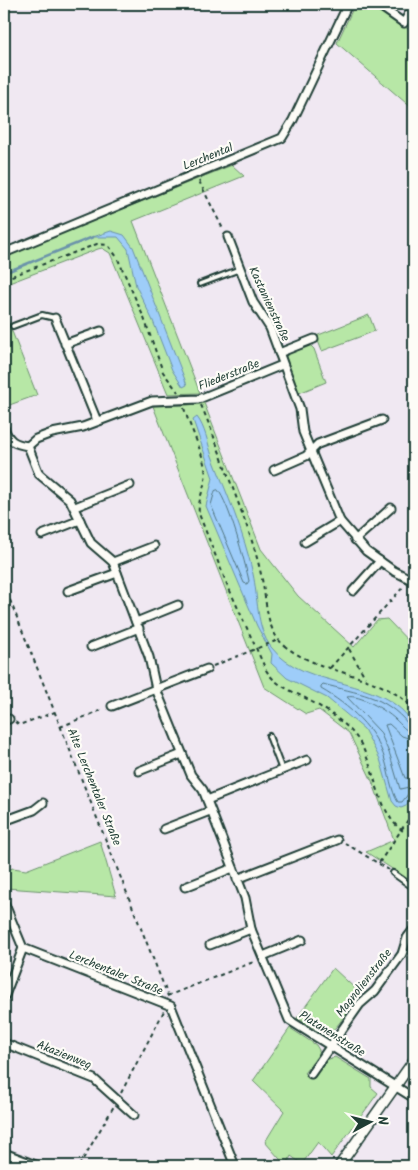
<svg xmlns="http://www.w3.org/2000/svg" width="418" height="1170" font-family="Kalam,sans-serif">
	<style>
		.green { fill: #b7e7a6; stroke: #6b926d }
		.water { fill: #9ecdf9; stroke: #6b93aa }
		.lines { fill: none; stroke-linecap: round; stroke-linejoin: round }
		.shore { stroke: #527783; stroke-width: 1 }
		.stream { stroke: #6b93aa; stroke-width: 2.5 }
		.service-casing { stroke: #1f3d34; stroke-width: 8 }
		.minor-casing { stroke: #1f3d34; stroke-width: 11 }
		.tertiary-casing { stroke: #1f3d34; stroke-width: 12 }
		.path { stroke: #1f3d34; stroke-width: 2; stroke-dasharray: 4 4; stroke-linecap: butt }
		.service { stroke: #fdfcf7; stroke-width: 4 }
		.minor { stroke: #fdfcf7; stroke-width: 7 }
		.tertiary { stroke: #fdfcf7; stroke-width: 9 }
		.labels { text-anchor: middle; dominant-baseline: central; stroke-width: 4.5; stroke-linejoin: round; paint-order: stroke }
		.street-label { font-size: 12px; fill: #1f3d34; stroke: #fdfcf7 }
	</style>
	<rect width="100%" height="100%" fill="#f0e8f2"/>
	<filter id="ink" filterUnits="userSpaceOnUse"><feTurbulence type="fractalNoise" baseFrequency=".02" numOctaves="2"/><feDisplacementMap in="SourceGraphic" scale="10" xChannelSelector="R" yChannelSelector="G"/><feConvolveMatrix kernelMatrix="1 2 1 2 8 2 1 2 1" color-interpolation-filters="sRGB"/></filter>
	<g filter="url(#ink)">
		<!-- green -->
		<g class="green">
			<path d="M355,4H367L408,29L414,20V110L337,43Z"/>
			<path d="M232,165L244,176L133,221L200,393L168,394L110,253L102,248L98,249L4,285V257Z"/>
			<path d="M4,311L37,395L4,407Z"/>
			<path d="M369,315L375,331L322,351L316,336Z"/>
			<path d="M310,345L314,349L326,382L299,393L285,358L288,353Z"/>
			<path d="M204,403L261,549L298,596L354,647L377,620L387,619L414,647V883L366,852L394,840L372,781L349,733L319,710L306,714L264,687L153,406L188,405Z"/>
			<path d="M100,841L116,896L6,888L4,871L13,868L26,870Z"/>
			<path d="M333,968L361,994C350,1004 337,1034 324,1034L297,1018Z"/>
			<path d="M290,1028L316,1045L319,1050V1055L304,1073L313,1079L326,1060L335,1057L371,1079V1087L378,1093L331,1157L318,1142L302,1164L291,1156L286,1166L265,1142L284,1111L253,1081Z"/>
		</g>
		<!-- water -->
		<g class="water">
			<path d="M111,231L124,235L133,247L187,385L183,387L172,370L153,321L136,286L128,249L118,237H93Z"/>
			<path d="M197,417C205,427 208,444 212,456C227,494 244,533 253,574C258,596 256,628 271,647C306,692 384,674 414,725V794L406,806L401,808L396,806L392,801L380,759L364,729L327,698L287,678L271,663L272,654L257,626L206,506L213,478L193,420Z"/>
		</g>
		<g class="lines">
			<!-- shore -->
			<g class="shore">
				<path d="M218,490C229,503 245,562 249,581L247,584L244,583L211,505L215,491Z"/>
				<path d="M414,726L409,725C384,694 358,694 323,684L321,686V689C349,705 376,729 385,760C389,773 391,791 398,802H402L409,793L414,792"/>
				<path d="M414,732C405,732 402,725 395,719C385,710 360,694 347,697L380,732L390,755L400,789L414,786"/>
				<path d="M414,740L402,736L389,724L385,725L405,778H414"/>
			</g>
			<!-- stream -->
			<path class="stream" d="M4,273L93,237"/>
			<defs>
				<g id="service">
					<path d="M200,284L240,269"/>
					<path d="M13,326L42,315L55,318"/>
					<path d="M269,736L282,770"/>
					<path d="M393,873L414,888"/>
				</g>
				<g id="minor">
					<path d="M377,4L404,23L414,4"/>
					<path d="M228,237L253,302L270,328L300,409L303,432L340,521L366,551L394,571L414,581"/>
					<path d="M4,253L282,138L293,120L348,4"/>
					<path d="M55,318L97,421"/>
					<path d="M65,344L101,331"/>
					<path d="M279,353L314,339"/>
					<path d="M4,428C9,441 14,444 28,446"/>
					<path d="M28,446L39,474L70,500L91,543L113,562L149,657L156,689L191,775L203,790L245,898L251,929L289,1020L414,1098"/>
					<path d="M28,446L36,439L52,433L83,427L152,401L199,399L282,365"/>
					<path d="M274,470L306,456L318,444L382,420"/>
					<path d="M75,507L130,485"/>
					<path d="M42,535L80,520"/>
					<path d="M355,540L391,508"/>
					<path d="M305,542L340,521"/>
					<path d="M113,562L154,546"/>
					<path d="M68,591L117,573"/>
					<path d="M353,591L380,561"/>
					<path d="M136,622L178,605"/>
					<path d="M91,647L139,628"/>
					<path d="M112,706L207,669"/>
					<path d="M4,721L9,719"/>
					<path d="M139,771L182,754"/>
					<path d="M207,800L307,760"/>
					<path d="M4,821L34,810L43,803"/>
					<path d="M164,829L210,811"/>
					<path d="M237,879L337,840"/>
					<path d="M185,887L233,868"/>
					<path d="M4,902L23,948L171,1006L235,1166"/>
					<path d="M210,945L251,929"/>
					<path d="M263,956L302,940"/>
					<path d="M4,998L23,948"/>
					<path d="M4,1043L94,1079L134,1115"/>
					<path d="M311,1074L360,1004L375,991L402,954L407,938L414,929"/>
					<path d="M4,1153L38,1166"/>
				</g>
				<path id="tertiary" d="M339,1166L414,1060"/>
			</defs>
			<!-- service casing -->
			<use href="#service" class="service-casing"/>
			<!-- minor casing -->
			<use href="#minor" class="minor-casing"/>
			<!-- tertiary casing -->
			<use href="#tertiary" class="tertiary-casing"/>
			<!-- path -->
			<g class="path">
				<path d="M410,28L414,32"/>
				<path d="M199,181L224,231"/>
				<path d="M4,279L97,244L108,245L117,257L144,318L163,372L178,392"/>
				<path d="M201,405C214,435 224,465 235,494C246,524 258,554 263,585C267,606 267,633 286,647C326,677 378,671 414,709"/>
				<path d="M184,408C190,428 201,447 205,468C208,485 197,496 199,514L226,582L266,670C277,688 295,691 312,702C328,711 346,723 357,738C375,763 377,814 403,831"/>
				<path d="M4,585L168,996"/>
				<path d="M349,649L365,677"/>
				<path d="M213,666L278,640"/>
				<path d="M330,668L405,585"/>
				<path d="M15,722L19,725L55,712"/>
				<path d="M60,727L104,709"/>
				<path d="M345,843L389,870"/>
				<path d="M379,863L414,811"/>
				<path d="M167,996L256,961"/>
				<path d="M121,1093L164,1011"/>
				<path d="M79,1166L114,1106"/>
			</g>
			<!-- service -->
			<use href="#service" class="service"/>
			<!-- minor -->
			<use href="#minor" class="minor"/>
			<!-- tertiary -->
			<use href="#tertiary" class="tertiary"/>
		</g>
	</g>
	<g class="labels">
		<!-- street labels -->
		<g class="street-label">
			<text transform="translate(208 157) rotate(-22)">Lerchental</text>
			<text transform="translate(269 304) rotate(65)">Kastanienstraße</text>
			<text transform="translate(229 375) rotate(-22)">Fliederstraße</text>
			<text transform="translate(94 787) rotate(68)">Alte Lerchentaler Straße</text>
			<text transform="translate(116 973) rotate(22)">Lerchentaler Straße</text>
			<text transform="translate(364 983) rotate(-52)">Magnolienstraße</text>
			<text transform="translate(332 1034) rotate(32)">Platanenstraße</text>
			<text transform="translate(64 1055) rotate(22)">Akazienweg</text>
		</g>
	</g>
	<!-- margin -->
	<rect width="418" height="1170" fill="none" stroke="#fdfcf7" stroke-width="20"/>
	<rect x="10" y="10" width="398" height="1150" fill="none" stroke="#1f3d34" stroke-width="2" filter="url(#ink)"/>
	<!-- north arrow -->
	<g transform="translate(370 1122) rotate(83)" stroke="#fdfcf7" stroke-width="4" paint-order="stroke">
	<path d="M0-4L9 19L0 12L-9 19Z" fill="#1f3d34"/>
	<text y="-8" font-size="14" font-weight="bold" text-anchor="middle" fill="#1f3d34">N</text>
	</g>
</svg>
